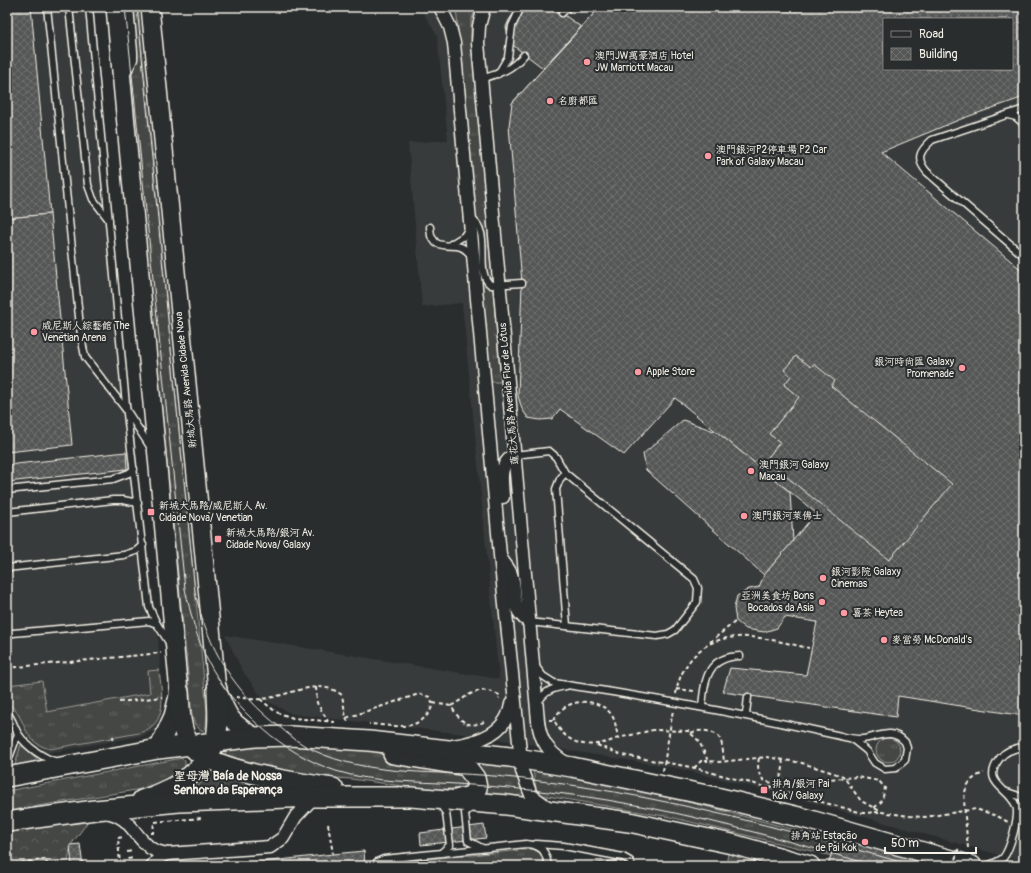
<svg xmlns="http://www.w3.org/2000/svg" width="1031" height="873" font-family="Pangolin,'LXGW WenKai TC',sans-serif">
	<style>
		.built { fill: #373a3a; fill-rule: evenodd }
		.grass { fill: url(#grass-tufts); stroke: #9c9c96 }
		.forest { fill: url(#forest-crowns); stroke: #9c9c96 }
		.park { fill: url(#park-dots); stroke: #9c9c96 }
		.building { fill: url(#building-cross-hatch); stroke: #f4f1e8; fill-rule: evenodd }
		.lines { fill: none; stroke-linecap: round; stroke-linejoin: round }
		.lane-casing { stroke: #f4f1e8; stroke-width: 9 }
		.street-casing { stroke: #f4f1e8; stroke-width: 15 }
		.secondary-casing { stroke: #f4f1e8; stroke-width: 20 }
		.primary-casing { stroke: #f4f1e8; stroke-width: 22 }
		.path { stroke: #f4f1e8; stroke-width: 2; stroke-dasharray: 4 3; stroke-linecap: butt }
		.lane { stroke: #2a2d2e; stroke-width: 6 }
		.street { stroke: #2a2d2e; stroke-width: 12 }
		.secondary { stroke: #2a2d2e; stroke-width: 17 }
		.primary { stroke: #2a2d2e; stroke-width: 19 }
		.tram { stroke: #f4f1e8; stroke-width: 1 }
		.path-bridge { stroke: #f4f1e8; stroke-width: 2; stroke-dasharray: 4 3; stroke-linecap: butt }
		.poi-dot { fill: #ff9aa2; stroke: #2a2d2e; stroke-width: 1.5 }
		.labels { text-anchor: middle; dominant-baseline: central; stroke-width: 4; stroke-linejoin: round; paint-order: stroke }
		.poi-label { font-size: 10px; fill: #f4f1e8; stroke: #2a2d2e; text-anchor: start }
		.street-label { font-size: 10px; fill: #f4f1e8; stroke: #2a2d2e }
		.quarter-label { font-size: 12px; font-weight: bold; fill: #f4f1e8; stroke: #2a2d2e }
	</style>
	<defs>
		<pattern id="grass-tufts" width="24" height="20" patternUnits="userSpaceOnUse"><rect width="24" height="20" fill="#444645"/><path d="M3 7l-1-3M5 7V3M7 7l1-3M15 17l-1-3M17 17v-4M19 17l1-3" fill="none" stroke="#606160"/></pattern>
		<pattern id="forest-crowns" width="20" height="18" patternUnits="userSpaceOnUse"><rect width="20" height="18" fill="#444645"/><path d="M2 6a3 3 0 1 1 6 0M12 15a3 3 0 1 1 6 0" fill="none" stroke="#606160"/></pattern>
		<pattern id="park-dots" width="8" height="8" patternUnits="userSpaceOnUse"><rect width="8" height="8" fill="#444645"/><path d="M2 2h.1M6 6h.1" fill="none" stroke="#606160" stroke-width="1.8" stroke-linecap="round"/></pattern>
		<pattern id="building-cross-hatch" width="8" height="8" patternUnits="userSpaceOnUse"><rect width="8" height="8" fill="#555756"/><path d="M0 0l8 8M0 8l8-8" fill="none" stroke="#6e706e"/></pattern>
	</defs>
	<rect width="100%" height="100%" fill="#2a2d2e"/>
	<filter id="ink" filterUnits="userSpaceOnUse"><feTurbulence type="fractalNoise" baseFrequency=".025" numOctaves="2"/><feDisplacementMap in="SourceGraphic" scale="8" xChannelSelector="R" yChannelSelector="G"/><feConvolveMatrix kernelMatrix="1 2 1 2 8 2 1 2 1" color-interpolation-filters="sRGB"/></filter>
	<g filter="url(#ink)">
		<!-- built -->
		<g class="built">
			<path d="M7,7H85L158,638L163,707L159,724L153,731L142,736L7,760Z"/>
			<path d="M420,7H1024V862L793,797L676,768L472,735L292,714L263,699L242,670L225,635L499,679L462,303L422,307L408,143L448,140L437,36ZM884,19H1012V69H884Z"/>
		</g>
		<!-- grass -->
		<g class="grass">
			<path d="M122,7H138L207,712L206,727L204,731C192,728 192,715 191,705Z"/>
			<path d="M456,7H477L471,21V38L501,382H491Z"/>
			<path d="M159,670C162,695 169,724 139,733L50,749C19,741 29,717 7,703V685L42,681L47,712L150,693L148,671Z"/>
			<circle cx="888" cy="750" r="12"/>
			<path d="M268,743L368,748L391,758L464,771L467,781L463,788L432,790L351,779L292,775L228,759L225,754L226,750Z"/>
			<path d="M21,745L42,763L13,771Z"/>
			<path d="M182,758L185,761V767L165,779L142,789L7,811V791Z"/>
			<path d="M470,759L514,766L526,797L482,793C485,775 483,771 470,759Z"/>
			<path d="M214,770L279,788L181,798L195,789Z"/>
			<path d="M533,770L575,776L701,805L871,850L853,861L670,817L541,795L536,788Z"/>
			<path d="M533,849L541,854L544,866H382L388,863Z"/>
		</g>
		<!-- forest -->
		<path class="forest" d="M89,820L71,845L68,861L7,866V831Z"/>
		<!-- park -->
		<path class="park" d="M729,847L789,866H726Z"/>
		<!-- building -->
		<g class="building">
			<path d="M7,7H31L50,214L7,218Z"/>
			<path d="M518,7H553L581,27L543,68L514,46L508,35L506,27L509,20Z"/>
			<path d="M600,7H708L676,14L595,87L557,138L512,103Z"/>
			<path d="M600,7H1024V97L961,119L881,152L1024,272V716L898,696L896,717L723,692L730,668L806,675L817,622L785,617L777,628L764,632L746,629L736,621L734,608L737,596L749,589L759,587L764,575L816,513L675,398L624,455L560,409L552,419L540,420L528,418L522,409L518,396L522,283L509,126L512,103ZM884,19H1012V69H884Z"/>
			<path d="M50,214L72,445L7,452V218Z"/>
			<path d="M796,356L811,367L814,364L835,381L831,386L952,484L889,560L766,460L780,442L769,434L799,397L784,385L791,376L784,370Z"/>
			<path d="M683,420L717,432L790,492L793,541L764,575L646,470L643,454Z"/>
			<path d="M126,452L127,469L7,482V465Z"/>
			<path d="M484,825L486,838L421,845L420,833Z"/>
			<path d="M839,827L947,866H828Z"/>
			<path d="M80,844L83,866H72L70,845Z"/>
			<path d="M364,851L365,866H226L333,854Z"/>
			<path d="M621,860V866H572Z"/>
		</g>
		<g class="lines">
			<defs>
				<g id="lane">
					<path d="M47,7L81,336L85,357L127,411L151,448"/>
					<path d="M69,7L88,185L93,199L109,220"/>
					<path d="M89,7L126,405L149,607L157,624"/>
					<path d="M562,13L568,7"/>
					<path d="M498,74L508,57L512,26L521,7"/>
					<path d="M481,79C500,73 510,71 524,55"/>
					<path d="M1024,109L932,140C920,151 915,158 927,172L1024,256"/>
					<path d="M1008,115L1016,117L1024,124"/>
					<path d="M471,219C493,231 473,273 491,285L522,283"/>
					<path d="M430,227L431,236L436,243C451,250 460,239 472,257"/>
					<path d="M451,244L464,236L469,228"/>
					<path d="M514,455L549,451L556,457L565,473L694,579L698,588L697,602L675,630L668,634L657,636L529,622"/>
					<path d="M565,473L560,479L556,489L567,626"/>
					<path d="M7,490L113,479L129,473L134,469"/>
					<path d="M7,512L113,500H123L138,503"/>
					<path d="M7,568L124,555L136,551L143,545"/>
					<path d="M7,632L13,633L149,621L157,624L170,644"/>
					<path d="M536,667L543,676L554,683C649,697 743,714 836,735C845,737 854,740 863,739C879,737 892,727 905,742L907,748L905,760L896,768L885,769L875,763L867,751L852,739"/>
					<path d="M538,703C544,691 553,688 566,686"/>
					<path d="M702,706C705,679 707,657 740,656"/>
					<path d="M7,713C13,719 14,728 19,735C27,747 43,758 57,762"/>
					<path d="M746,714L748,697"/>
					<path d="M7,763L18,734"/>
					<path d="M1007,792L1024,798"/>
					<path d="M439,803L446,813L450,845L441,853"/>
					<path d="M472,807L465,813L468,841L482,848"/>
					<path d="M536,844L564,846L623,857L630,861L632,866"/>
					<path d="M374,866L377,862L384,859L526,844C542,845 546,851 548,866"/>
					<path d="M986,866C992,864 998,862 1003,858C1010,850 1020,815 1016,806C1009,787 980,784 1000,758C1006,750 1015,748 1024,747"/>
					<path d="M1023,866L1024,852"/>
				</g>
				<g id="street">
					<path d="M440,7L450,27L454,43L500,555L522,771L531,795L549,808"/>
					<path d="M484,7L479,26L478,43L538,721C540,741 549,753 566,763"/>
					<path d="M122,77L131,59V52L127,7"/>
					<path d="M503,497C502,480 498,465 514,455"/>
					<path d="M501,558C504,564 509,568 511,574C518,593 509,609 529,622"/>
					<path d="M453,746C479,742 507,733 511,704"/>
					<path d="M106,812C129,816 132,832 147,845C152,851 160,852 167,854"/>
					<path d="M152,866L160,857L167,854L270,847L283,838L296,816L314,797"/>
				</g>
				<g id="secondary">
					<path d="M115,7L179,692L173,716L158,749"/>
					<path d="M150,7L217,689C228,716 229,721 255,737"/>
				</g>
				<g id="primary">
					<path d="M179,692C180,709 180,729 189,743C205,771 301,783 333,788"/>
					<path d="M393,754L466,766L475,778L477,788L471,796L456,800"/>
					<path d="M7,777L158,749L255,737L290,736L369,741L510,757L572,767L716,797L803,818L972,866"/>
					<path d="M142,800C176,789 211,769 217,732C219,717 217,703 217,689"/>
					<path d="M7,822L95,810L179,802L314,797H411L507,805L629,822L732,844L810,866"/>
				</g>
			</defs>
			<!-- lane casing -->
			<use href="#lane" class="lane-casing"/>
			<!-- street casing -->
			<use href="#street" class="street-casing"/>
			<!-- secondary casing -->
			<use href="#secondary" class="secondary-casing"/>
			<!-- primary casing -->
			<use href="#primary" class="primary-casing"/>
			<!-- path -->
			<g class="path">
				<path d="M710,642L736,621"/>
				<path d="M7,668L161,653"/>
				<path d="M316,687L317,703L328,721"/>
				<path d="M676,689L695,691"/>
				<path d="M676,694C678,680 683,669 692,658C722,623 770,640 809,648"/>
				<path d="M236,697C244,698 253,700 261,699C288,697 318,676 342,695L346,718L419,694L430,697C434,705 432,708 428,714C415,732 388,725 369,724"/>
				<path d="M260,699L276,712L293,718L335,722"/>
				<path d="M119,702L162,697"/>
				<path d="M433,703L451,706C460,721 468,730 486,721"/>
				<path d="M451,706C469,696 477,684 499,695V699"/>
				<path d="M346,718L349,724"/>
				<path d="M549,720H554C568,748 592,749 618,738"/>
				<path d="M554,720C563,698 597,696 611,714C616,721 616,729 618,738L653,730L688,731L699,741L708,761L719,762L767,757L802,763L843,776L861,801L882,812L909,816L925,817L976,809L997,816L1008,822"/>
				<path d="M691,733C700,729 715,730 720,739C723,745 723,755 724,761"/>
				<path d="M113,736L114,743"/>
				<path d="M597,745L622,755L691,767L863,813L881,812"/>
				<path d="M759,758C752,791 789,790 782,759"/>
				<path d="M694,768L701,761H708"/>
				<path d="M663,771L673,710"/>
				<path d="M769,787L801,781L858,777L879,781L885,788L882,801L874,808"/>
				<path d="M328,824L333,854"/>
				<path d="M151,833H153L154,822L202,818"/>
				<path d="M968,848C967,838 966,827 965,817C964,797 961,781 984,773"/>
				<path d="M127,852L133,851"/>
				<path d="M7,865L46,859L47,866"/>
				<path d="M92,866L120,864"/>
				<path d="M120,866L118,838L123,837"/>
				<path d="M129,866L128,859L133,858"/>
				<path d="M733,866L735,861"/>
			</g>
			<!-- lane -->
			<use href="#lane" class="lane"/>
			<!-- street -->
			<use href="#street" class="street"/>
			<!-- secondary -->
			<use href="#secondary" class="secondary"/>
			<!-- primary -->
			<use href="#primary" class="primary"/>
			<!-- tram -->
			<g class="tram">
				<path d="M125,7L185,589C191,614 196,638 208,661C233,710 284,754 336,771C374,783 416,781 456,784C506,787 557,792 607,800C699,815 788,841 876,866"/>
				<path d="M137,7L195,592C208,649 234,692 281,728C291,737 302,745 315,751C367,775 425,771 481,775C511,777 541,781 571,785C688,802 801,834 915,866"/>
			</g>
			<!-- path-bridge -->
			<path class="path-bridge" d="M953,866L959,847"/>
		</g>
	</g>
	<!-- markers -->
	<g class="poi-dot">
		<circle cx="587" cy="62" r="4"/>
		<circle cx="550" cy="101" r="4"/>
		<circle cx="708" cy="156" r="4"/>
		<circle cx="34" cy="332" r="4"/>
		<circle cx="962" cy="368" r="4"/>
		<circle cx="638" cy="372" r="4"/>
		<circle cx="751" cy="471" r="4"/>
		<rect x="147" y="508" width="8" height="8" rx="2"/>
		<circle cx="744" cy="516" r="4"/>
		<rect x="214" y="535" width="8" height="8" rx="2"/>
		<circle cx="823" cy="578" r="4"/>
		<circle cx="822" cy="602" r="4"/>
		<circle cx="844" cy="613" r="4"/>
		<circle cx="884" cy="640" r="4"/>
		<rect x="760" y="786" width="8" height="8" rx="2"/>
		<circle cx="865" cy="842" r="4"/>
	</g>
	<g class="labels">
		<!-- poi labels -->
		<g class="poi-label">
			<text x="595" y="56">澳門JW萬豪酒店 Hotel<tspan x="595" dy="12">JW Marriott Macau</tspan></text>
			<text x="558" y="101">名廚都匯</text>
			<text x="716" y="150">澳門銀河P2停車場 P2 Car<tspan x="716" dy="12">Park of Galaxy Macau</tspan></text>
			<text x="42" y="326">威尼斯人綜藝館 The<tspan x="42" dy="12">Venetian Arena</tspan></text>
			<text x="954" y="362" text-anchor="end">銀河時尚匯 Galaxy<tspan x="954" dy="12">Promenade</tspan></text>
			<text x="646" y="372">Apple Store</text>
			<text x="759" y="465">澳門銀河 Galaxy<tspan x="759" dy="12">Macau</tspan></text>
			<text x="159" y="506">新城大馬路/威尼斯人 Av.<tspan x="159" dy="12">Cidade Nova/ Venetian</tspan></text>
			<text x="752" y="516">澳門銀河萊佛士</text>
			<text x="226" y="533">新城大馬路/銀河 Av.<tspan x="226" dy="12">Cidade Nova/ Galaxy</tspan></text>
			<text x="831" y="572">銀河影院 Galaxy<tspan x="831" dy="12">Cinemas</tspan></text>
			<text x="814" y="596" text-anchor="end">亞洲美食坊 Bons<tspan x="814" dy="12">Bocados da Asia</tspan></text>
			<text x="852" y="613">喜茶 Heytea</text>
			<text x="892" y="640">麥當勞 McDonald's</text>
			<text x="772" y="784">排角/銀河 Pai<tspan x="772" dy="12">Kok / Galaxy</tspan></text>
			<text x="857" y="836" text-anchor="end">排角站 Estação<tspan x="857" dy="12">de Pai Kok</tspan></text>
		</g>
		<!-- street labels -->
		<g class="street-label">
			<text transform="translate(186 380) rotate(-96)">新城大馬路 Avenida Cidade Nova</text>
			<text transform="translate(509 394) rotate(-95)">蓮花大馬路 Avenida Flor de Lótus</text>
		</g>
		<!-- quarter labels -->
		<g class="quarter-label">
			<text x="228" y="776">聖母灣 Baía de Nossa<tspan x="228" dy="14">Senhora da Esperança</tspan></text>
		</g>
	</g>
	<!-- margin -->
	<rect width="1031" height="873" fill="none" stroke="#2a2d2e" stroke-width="24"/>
	<rect x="12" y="12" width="1007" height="849" fill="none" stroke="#f4f1e8" stroke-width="1.5" filter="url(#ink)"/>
	<!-- legend -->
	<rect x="883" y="18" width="130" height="52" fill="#2a2d2e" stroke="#7b7b78"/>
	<rect x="891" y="31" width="20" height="6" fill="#2a2d2e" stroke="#7b7b78"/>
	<text x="919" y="38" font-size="12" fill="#f4f1e8">Road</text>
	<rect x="891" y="48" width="20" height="12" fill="url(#building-cross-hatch)" stroke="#7b7b78"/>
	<text x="919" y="58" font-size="12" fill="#f4f1e8">Building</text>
	<!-- scale -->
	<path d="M885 847v6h91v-6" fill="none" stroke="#f4f1e8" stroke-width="2"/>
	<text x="891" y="847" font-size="12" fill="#f4f1e8" stroke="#2a2d2e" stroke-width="3" paint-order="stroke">50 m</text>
</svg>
